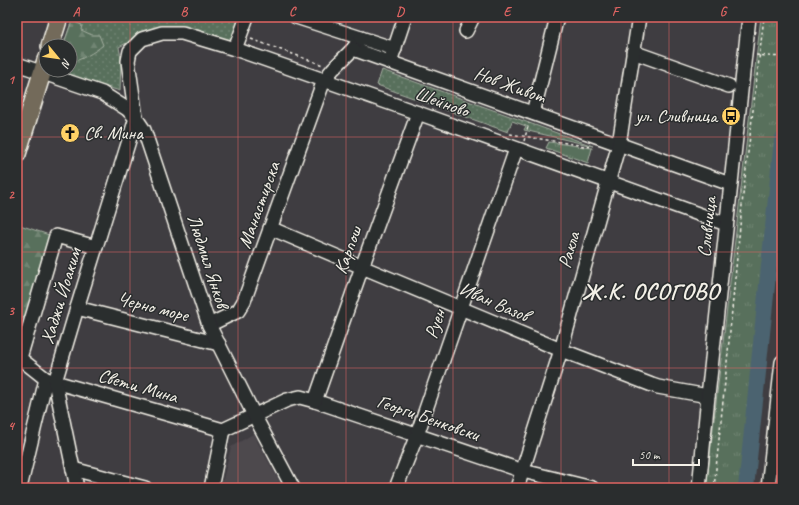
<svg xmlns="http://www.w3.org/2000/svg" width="799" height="505" font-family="Caveat,sans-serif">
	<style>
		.built { fill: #4e484e }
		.grass { fill: url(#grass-dots); stroke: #a6b0a2 }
		.forest { fill: url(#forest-firs); stroke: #a6b0a2 }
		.park { fill: url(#park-tufts); stroke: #a6b0a2 }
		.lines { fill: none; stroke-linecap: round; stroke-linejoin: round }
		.river { stroke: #4c6470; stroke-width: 16 }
		.minor-casing { stroke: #f4f1e8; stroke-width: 16 }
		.major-casing { stroke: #f4f1e8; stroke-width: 20 }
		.path { stroke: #f4f1e8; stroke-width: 1.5; stroke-dasharray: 3 3; stroke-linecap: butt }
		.minor { stroke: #2a2d2e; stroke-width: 13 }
		.major { stroke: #736b5a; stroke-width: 17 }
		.grid { fill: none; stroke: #df6462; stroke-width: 1; stroke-opacity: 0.55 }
		.labels { text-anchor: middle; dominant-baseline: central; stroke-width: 3; stroke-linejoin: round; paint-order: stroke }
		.street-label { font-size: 19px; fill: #f4f1e8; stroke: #2a2d2e }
		.poi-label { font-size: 19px; fill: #f4f1e8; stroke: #2a2d2e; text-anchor: end }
		.district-label { font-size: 23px; font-weight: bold; letter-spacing: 1px; fill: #f4f1e8; stroke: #2a2d2e }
		.neatline { fill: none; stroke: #df6462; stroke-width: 1.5 }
		.grid-label { font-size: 13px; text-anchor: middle; font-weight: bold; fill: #df6462 }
	</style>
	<defs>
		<pattern id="grass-dots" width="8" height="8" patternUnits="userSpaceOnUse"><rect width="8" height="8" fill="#58705c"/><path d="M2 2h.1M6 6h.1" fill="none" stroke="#718573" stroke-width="1.8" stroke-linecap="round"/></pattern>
		<pattern id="forest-firs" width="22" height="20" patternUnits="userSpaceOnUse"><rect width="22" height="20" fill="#58705c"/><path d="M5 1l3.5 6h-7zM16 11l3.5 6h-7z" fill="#718573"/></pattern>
		<pattern id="park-tufts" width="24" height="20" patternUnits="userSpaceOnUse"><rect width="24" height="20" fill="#58705c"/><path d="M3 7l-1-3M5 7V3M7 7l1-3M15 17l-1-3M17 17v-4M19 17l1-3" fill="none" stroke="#718573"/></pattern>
	</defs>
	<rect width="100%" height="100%" fill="#3f3d41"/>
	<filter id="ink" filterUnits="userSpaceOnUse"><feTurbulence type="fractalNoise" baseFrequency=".025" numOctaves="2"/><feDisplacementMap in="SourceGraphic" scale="8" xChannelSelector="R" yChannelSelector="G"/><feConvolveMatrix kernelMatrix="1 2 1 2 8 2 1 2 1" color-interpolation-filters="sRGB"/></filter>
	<g filter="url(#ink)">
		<!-- built -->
		<g class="built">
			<path d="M17,71L26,74L17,105Z"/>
			<path d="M253,434L283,488H221L231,447Z"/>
		</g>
		<!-- grass -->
		<g class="grass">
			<path d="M73,17H239L240,22L233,41L194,31L142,35L119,47L121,59L120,91L68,75L60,70H70V46H63Z"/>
			<path d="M382,70L593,146L524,130L526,126L512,121L508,132L377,85Z"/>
		</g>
		<!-- forest -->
		<g class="forest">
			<path d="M72,21L82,25L81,30L92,35H99L103,45C94,53 82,59 70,63V46H63Z"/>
			<path d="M17,224L52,236L25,317L17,320Z"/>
		</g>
		<!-- park -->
		<g class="park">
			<path d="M761,17H782V155L746,488H706Z"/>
			<path d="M549,142L592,148L588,163L546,148Z"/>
		</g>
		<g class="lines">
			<!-- river -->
			<path class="river" d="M746,488L782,140"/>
			<defs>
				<g id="minor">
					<path d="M296,17L361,38L353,49L730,184"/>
					<path d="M466,31L473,17"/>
					<path d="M361,38L395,49"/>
					<path d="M235,49L247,17"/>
					<path d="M633,52L729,86"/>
					<path d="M390,62L405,17"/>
					<path d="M17,64L102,93L127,109L136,118"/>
					<path d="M533,113L557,17"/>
					<path d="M270,228L362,267L561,350L652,385L658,387L708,396"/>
					<path d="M77,308L219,344"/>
					<path d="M209,325L238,311L244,301L324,80L333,69L353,49"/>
					<path d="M17,356L46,379L55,382L223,430L287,400L300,397L315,401L523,471L592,488"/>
					<path d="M20,358L56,236L96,247"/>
					<path d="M315,401L362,267L418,113"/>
					<path d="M73,469L145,488"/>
					<path d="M20,488L46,379"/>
					<path d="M77,488L55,382L77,308L136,118"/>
					<path d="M211,488L223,430"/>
					<path d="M293,488L254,415L209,325L144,130L136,118L128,61L130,51L142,39L162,33H182L235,49L418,113L726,224"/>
					<path d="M396,488L417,435L516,149"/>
					<path d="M517,488L561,350L619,144L639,17"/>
					<path d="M699,488L708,396L749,17"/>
					<path d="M768,488L782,362"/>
				</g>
				<g id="major">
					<path d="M50,46L59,17"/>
					<path d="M17,154L46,60"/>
				</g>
			</defs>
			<!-- minor casing -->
			<use href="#minor" class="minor-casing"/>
			<!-- major casing -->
			<use href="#major" class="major-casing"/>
			<!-- path -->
			<g class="path">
				<path d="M251,39L323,65"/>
				<path d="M756,55L782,57"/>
				<path d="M510,134L591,147"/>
				<path d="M524,141L529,123"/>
				<path d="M55,488L66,486"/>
				<path d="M714,488L727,362L743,195L764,17"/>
			</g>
			<!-- minor -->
			<use href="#minor" class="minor"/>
			<!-- major -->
			<use href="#major" class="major"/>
		</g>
	</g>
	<!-- grid -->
	<path class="grid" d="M130,17V488M238,17V488M346,17V488M453,17V488M561,17V488M669,17V488M17,137H782M17,252H782M17,368H782"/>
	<!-- icons -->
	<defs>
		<symbol id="bus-disc" viewBox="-11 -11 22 22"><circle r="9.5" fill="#ffd166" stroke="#2a2d2e"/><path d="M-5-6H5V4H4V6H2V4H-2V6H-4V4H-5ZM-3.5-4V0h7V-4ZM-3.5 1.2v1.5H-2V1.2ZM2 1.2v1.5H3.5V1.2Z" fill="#111"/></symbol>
		<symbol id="church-disc" viewBox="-11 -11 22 22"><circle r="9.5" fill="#ffd166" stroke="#2a2d2e"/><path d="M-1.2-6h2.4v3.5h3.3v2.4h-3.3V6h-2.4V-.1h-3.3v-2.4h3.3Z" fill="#111"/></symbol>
	</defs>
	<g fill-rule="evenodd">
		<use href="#bus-disc" x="720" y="105" width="22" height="22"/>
		<use href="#church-disc" x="59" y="122" width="22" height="22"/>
	</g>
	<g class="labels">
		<!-- street labels -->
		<g class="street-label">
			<text transform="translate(510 85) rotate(20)">Нов Живот</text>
			<text transform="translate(442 102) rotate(20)">Шейново</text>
			<text transform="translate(259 205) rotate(-70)">Манастирска</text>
			<text transform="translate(707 227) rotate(-84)">Сливница</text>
			<text transform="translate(348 250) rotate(-70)">Карпош</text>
			<text transform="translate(569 250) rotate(-74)">Ракла</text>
			<text transform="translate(208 261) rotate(72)">Людмил Янков</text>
			<text transform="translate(61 296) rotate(-73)">Хаджи Йоаким</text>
			<text transform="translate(494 302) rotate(23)">Иван Вазов</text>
			<text transform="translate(153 307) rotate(14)">Черно море</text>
			<text transform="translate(435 324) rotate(-71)">Руен</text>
			<text transform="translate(138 386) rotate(16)">Свети Мина</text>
			<text transform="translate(428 418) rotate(19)">Георги Бенковски</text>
		</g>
		<!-- poi labels -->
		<g class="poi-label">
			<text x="717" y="116">ул. Сливница</text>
			<text x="84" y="133" text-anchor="start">Св. Мина</text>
		</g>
		<!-- district labels -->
		<g class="district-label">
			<text x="651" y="291">Ж.К. ОСОГОВО</text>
		</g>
	</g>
	<!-- margin -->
	<rect width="799" height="505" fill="none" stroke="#2a2d2e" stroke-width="44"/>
	<!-- north arrow -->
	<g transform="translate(58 58) rotate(119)"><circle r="19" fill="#2a2d2e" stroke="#7b7b78"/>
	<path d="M0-3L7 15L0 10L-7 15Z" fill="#ffd166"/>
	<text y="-6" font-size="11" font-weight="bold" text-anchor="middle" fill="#f4f1e8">N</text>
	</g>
	<!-- scale -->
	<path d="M633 459v6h66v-6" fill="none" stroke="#f4f1e8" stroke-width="2"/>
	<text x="639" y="459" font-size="12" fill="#f4f1e8" stroke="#2a2d2e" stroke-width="3" paint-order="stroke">50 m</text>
	<rect x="22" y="22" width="755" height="461" class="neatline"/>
	<g class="grid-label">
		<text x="76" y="16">A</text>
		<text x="184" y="16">B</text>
		<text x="292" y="16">C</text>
		<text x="400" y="16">D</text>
		<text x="507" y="16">E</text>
		<text x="615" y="16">F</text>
		<text x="723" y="16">G</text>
		<text x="11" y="84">1</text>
		<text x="11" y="199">2</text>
		<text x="11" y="315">3</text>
		<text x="11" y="430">4</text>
	</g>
</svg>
